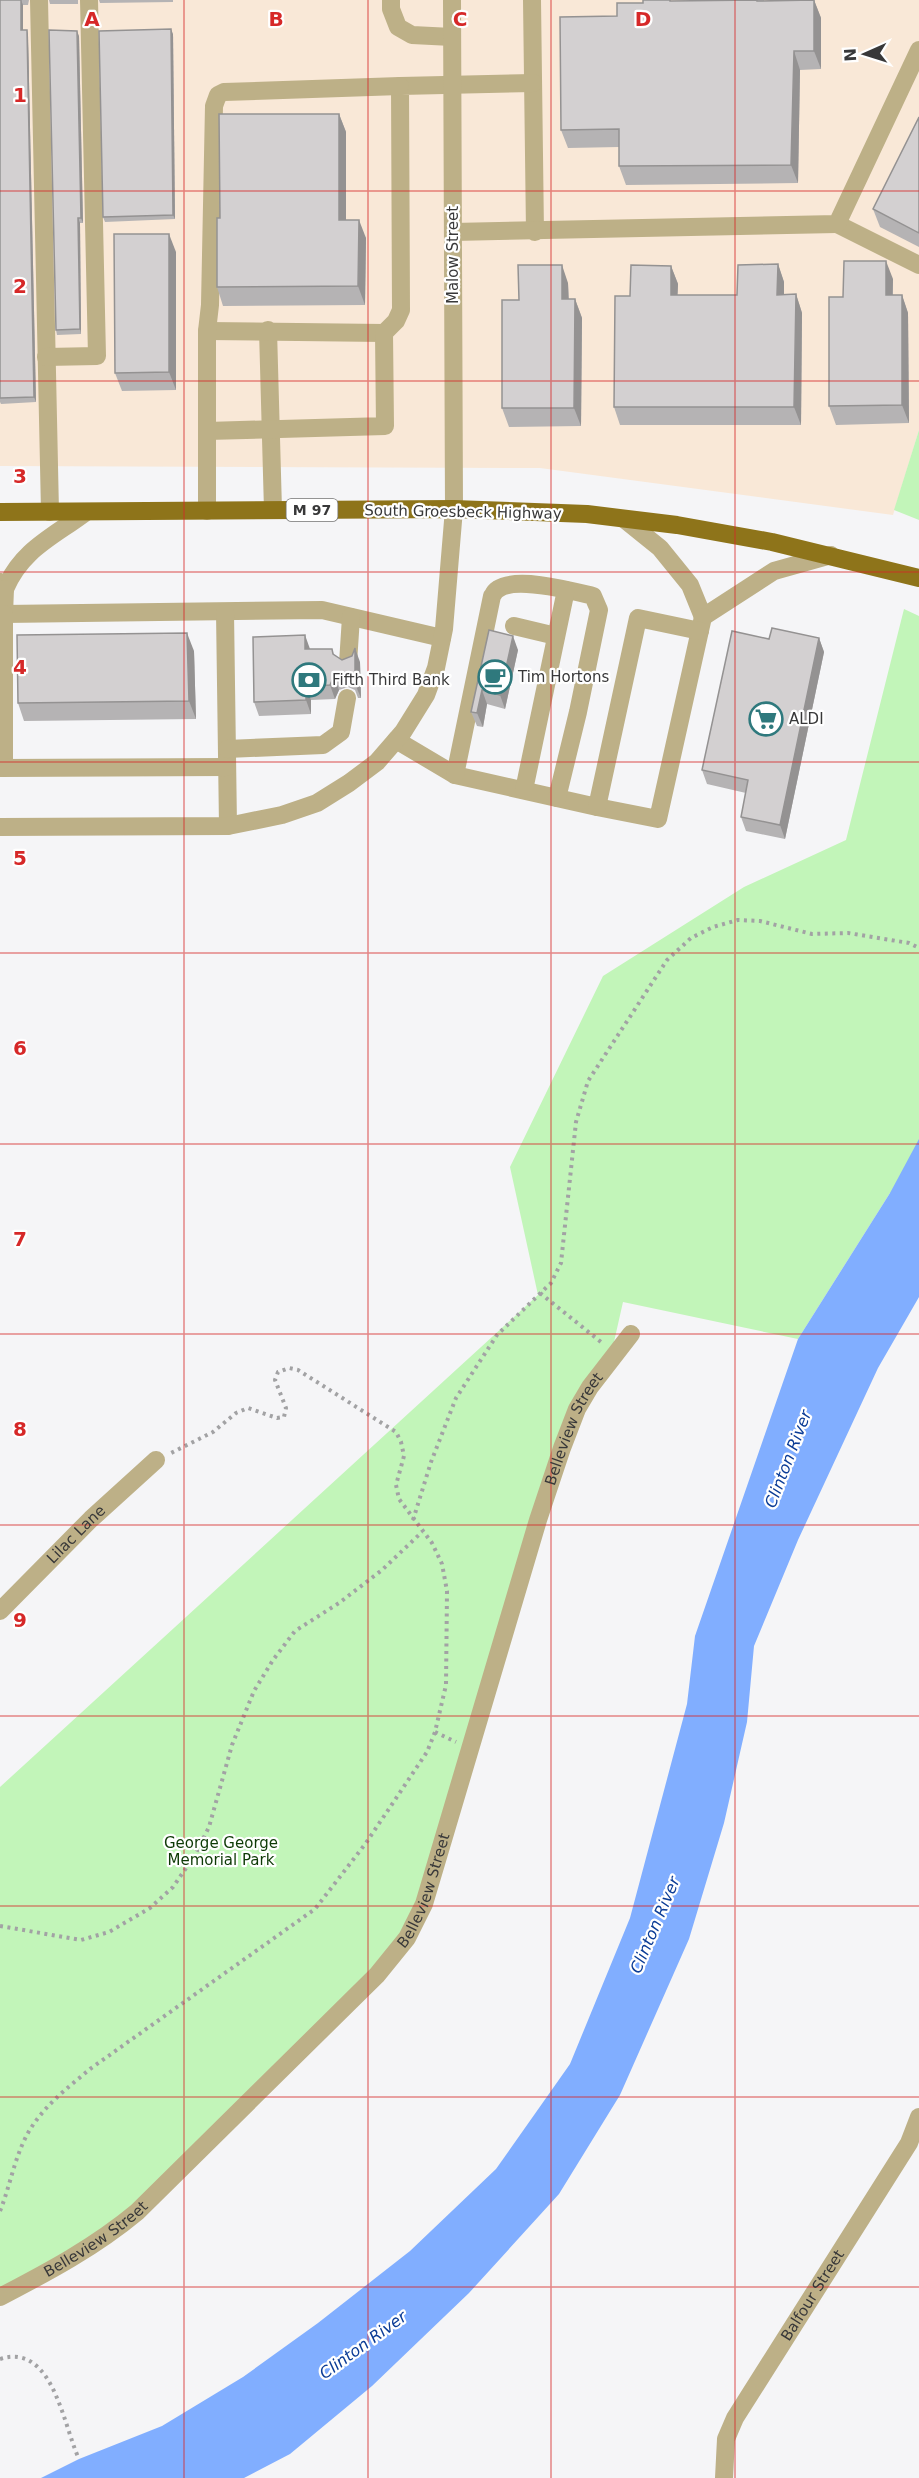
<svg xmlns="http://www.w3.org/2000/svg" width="919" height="2478" font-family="'DejaVu Sans',sans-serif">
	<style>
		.industrial { fill: #f9e8d7 }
		.green { fill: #c2f5b9 }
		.water { fill: #81aeff }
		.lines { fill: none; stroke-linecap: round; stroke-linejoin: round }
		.path { stroke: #a2a2a4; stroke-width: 4; stroke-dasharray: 3 4.5; stroke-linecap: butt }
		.minor { stroke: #bdb087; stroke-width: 18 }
		.major { stroke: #8e741a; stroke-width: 18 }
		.wall { fill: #b5b3b4 }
		.shaded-wall { fill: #949292 }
		.building { fill: #d3d0d1; stroke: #949292; stroke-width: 1.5 }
		.grid { fill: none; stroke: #d62828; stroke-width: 1.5; stroke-opacity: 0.55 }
		.labels { text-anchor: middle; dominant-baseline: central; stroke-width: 4.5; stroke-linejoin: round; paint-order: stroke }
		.shield { fill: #fff; stroke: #747474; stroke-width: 1.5 }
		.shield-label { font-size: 14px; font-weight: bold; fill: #383839 }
		.street-label { font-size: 15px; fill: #383839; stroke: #fff }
		.poi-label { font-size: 15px; fill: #383839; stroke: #fff; text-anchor: start }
		.park-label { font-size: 15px; fill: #0d3a05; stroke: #fff }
		.water-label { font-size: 16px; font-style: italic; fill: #0b3c96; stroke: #fff }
		.grid-label { font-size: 20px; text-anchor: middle; font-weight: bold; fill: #d62828; stroke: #fff; stroke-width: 4.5; stroke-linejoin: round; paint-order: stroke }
	</style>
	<rect width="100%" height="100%" fill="#f5f5f7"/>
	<!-- industrial -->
	<path class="industrial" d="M0,0H919V430L893,515L540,468L0,466Z"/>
	<!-- green -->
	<g class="green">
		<path d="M919,430V520L894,510Z"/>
		<path d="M904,609L919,616V1198L890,1193L798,1339L623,1302L609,1364L577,1409L407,1938L137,2212L0,2297V1787L538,1295L510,1167L603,976L744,887L846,840Z"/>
	</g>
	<!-- water -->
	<path class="water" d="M919,1139V1297L878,1368L798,1540L754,1646L747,1722L724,1823L689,1939L620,2095L559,2194L469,2293L372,2386L290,2454L244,2478H41L79,2459L162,2426L243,2377L318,2323L410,2251L496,2169L570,2064L630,1918L687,1704L695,1636L798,1339L890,1193Z"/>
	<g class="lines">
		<!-- path -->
		<g class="path">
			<path d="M540,1293L601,1342"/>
			<path d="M413,1520L431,1462L456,1398L497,1335L551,1283L561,1263L576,1122L588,1081L667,960L691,938L713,927L738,920L760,921L812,934L848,933L909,943L919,948"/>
			<path d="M435,1732L456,1742"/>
			<path d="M0,1926L81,1940L109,1932L150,1908L173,1887L195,1855L209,1827L232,1745L254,1691L273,1660L295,1631L339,1603L382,1570L422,1532"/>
			<path d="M0,2211C11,2184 15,2153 31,2128C46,2104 70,2086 90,2069L315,1909L366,1843L427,1752L435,1732L446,1685L447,1591L442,1564L432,1543L399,1499L396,1485L404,1456L401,1442L396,1432L298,1370L289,1368L278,1372L275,1380L286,1408L284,1417L277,1418L248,1408L236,1413L213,1432L171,1453"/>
			<path d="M0,2359C53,2342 63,2425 79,2459"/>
		</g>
		<!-- minor -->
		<g class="minor">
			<path d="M39,0L50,512"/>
			<path d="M391,0V9L398,27L412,35L452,37"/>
			<path d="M532,0L535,232"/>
			<path d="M837,224L919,265"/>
			<path d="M453,232L837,224L919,50"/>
			<path d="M268,330L273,510"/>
			<path d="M207,331L384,333"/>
			<path d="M46,357L97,356L89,0"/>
			<path d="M207,431L385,426L384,333L396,321L401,310L400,86L533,83"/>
			<path d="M207,511V331L210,305L214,106L218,95L224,92L400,86"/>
			<path d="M624,519L660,548L690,585L703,617L774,571L831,555"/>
			<path d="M0,582L5,589C22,549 53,537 86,512"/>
			<path d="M5,589L4,614L322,610L442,638"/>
			<path d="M225,612L228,826"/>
			<path d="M0,614H4V768"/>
			<path d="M514,626L556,636"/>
			<path d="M348,663L351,617"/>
			<path d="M396,740L455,775L597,807L658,819L703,617"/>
			<path d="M227,749L323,745L341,732L347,698"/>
			<path d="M0,768L227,767"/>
			<path d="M455,775L492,596C494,594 495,590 498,589C517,576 572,591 593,596L599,610L578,712L557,798"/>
			<path d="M524,790L566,590"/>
			<path d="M597,807L638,618L700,631"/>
			<path d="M0,827L228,826L282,815L317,803L349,783L377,762L403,732L426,695L436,668L444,629L454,509L452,0"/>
			<path id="s1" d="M0,1611L91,1519L156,1460"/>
			<path id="s2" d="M0,2297C48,2272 95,2247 137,2212L377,1975L407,1938L424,1904L538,1520L562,1448L577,1409L590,1387L631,1334"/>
			<path id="s3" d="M724,2478L726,2439L735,2418L909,2143L919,2117"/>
		</g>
		<!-- major -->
		<path class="major" d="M0,512L454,509L587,514L677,525L772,542L919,578"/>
	</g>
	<!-- wall -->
	<g class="wall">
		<path d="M0,0H29L28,5H23V30H27L28,35L36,402L1,404L0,402Z"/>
		<path d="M49,0H78V4H50Z"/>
		<path d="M99,0H173V2L100,3Z"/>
		<path d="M742,0H764V1L814,0L821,18V69L800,70L798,183L626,185L619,166V147L568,148L561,130L617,16L643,3Z"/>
		<path d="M173,34L175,219L105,222L103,217Z"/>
		<path d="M79,36L83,223H80L81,334L57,335L56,330Z"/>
		<path d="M339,114L346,132V220L366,238L365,305L223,306L217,287L220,218Z"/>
		<path d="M919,117V247L880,227L873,209Z"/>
		<path d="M176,252V390L122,391L115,373Z"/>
		<path d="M778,264L784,282V295L796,294L802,313L801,425H620L614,407L630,296L671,266L678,284L677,295H737Z"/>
		<path d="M893,279V295H902L908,313L909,423L836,425L829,406L843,297Z"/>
		<path d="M568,283L569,299H575L582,318L581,426L509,427L502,408L519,300Z"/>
		<path d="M489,630L518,650L505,709L487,704L483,727L477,726L471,712Z"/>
		<path d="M819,638L824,652L785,839L746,831L741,817L746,793L707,784L702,770L769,639Z"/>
		<path d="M310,649H332L334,655L342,660L360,662L361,698H358L355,690L348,687L339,690L335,699L311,700V714L259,716L254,702Z"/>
		<path d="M194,651L196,719L24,721L18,703Z"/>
	</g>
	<!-- shaded-wall -->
	<g class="shaded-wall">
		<path d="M21,0L23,5V35L21,30Z"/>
		<path d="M814,0L821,18V69L814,51Z"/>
		<path d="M171,29L173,34L175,219L173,215Z"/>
		<path d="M27,30L28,35L36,402L34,397Z"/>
		<path d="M77,31L79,36L83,223L81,218Z"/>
		<path d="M794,51L800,70L798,183L791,165Z"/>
		<path d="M339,114L346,132V238L339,220Z"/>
		<path d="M78,218L80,223L81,334L80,329Z"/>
		<path d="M359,220L366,238L365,305L358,286Z"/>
		<path d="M169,234L176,252V390L169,372Z"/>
		<path d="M886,261L893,279L892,313L886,295Z"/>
		<path d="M778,264L784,282V313L777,295Z"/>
		<path d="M562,265L568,283L569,318L562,299Z"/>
		<path d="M671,266L678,284L677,313L671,295Z"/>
		<path d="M796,294L802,313L801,425L794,407Z"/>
		<path d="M902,295L908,313L909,423L902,405Z"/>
		<path d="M575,299L582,318L581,426L574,408Z"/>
		<path d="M187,633L194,651L196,719L189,701Z"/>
		<path d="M305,635L310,649H305Z"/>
		<path d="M513,636L518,650L505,709L500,695Z"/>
		<path d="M819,638L824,652L785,839L780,825Z"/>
		<path d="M355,648L360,662L361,698L355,684Z"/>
		<path d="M334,676L339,690L335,699L330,685Z"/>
		<path d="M306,686L311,700V714L306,700Z"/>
		<path d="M482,690L487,704L483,727L477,713Z"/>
	</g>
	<!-- building -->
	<g class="building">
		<path d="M0,0H21V30H27L34,397L0,398Z"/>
		<path d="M643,0H670V1L757,0V1L814,0V51H794L791,165L619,166V129L561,130L560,17L617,16V3H643Z"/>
		<path d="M171,29L173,215L103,217L99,31Z"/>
		<path d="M49,30L77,31L81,218H78L80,329L56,330Z"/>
		<path d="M219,114H339V220H359L358,286L217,287V218H220Z"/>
		<path d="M919,117V233L873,209Z"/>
		<path d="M114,234H169V372L115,373Z"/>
		<path d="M844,261H886V295H902V405L829,406V297H843Z"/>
		<path d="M778,264L777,295L796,294L794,407H614L615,296H630L631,265L671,266V295H737L738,265Z"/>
		<path d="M518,265H562V299H575L574,408H502V300H519Z"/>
		<path d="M772,628L819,638L780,825L741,817L748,780L702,770L732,631L769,639Z"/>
		<path d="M489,630L513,636L500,695L482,690L477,713L471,712Z"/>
		<path d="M187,633L189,701L18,703L17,635Z"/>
		<path d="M305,635V649H332L333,654L342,660L352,656L355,648V684H353L350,676L343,673L334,676L330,685L306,686V700L254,702L253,637Z"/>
	</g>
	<!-- grid -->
	<path class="grid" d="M184,0V2478M368,0V2478M551,0V2478M735,0V2478M0,191H919M0,381H919M0,572H919M0,762H919M0,953H919M0,1144H919M0,1334H919M0,1525H919M0,1716H919M0,1906H919M0,2097H919M0,2287H919"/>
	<!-- icons -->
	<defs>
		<symbol id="cafe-ring" viewBox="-11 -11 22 22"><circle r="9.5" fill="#fff" stroke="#2f797d" stroke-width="1.5"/><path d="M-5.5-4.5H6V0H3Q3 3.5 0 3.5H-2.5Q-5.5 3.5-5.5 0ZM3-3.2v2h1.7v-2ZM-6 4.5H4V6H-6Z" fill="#2f797d"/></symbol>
		<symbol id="bank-ring" viewBox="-11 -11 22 22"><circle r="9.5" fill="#fff" stroke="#2f797d" stroke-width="1.5"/><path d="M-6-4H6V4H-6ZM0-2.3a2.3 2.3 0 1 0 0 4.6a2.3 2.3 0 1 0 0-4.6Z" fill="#2f797d"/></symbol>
		<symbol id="supermarket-ring" viewBox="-11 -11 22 22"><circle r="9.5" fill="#fff" stroke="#2f797d" stroke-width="1.5"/><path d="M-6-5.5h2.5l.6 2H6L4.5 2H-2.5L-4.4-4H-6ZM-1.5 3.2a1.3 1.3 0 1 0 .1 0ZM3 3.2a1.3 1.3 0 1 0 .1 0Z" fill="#2f797d"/></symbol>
	</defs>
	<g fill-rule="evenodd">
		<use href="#cafe-ring" x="476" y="658" width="38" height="38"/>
		<use href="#bank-ring" x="290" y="661" width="38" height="38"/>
		<use href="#supermarket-ring" x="747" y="700" width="38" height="38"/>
	</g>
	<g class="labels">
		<!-- shield labels -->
		<rect class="shield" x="286.5" y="499" width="51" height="22" rx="4.5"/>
		<g class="shield-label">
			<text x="312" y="510">M 97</text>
		</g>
		<!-- street labels -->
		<g class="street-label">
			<text transform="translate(453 255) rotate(-90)">Malow Street</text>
			<text transform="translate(463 512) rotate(1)">South Groesbeck Highway</text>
			<text stroke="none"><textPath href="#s2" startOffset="1083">Belleview Street</textPath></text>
			<text stroke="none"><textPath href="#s1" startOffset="108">Lilac Lane</textPath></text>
			<text stroke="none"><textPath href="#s2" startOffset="597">Belleview Street</textPath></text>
			<text stroke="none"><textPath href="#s2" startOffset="112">Belleview Street</textPath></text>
			<text stroke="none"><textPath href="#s3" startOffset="207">Balfour Street</textPath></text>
		</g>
		<!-- poi labels -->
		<g class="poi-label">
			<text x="518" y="677">Tim Hortons</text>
			<text x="332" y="680">Fifth Third Bank</text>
			<text x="789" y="719">ALDI</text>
		</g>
		<!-- park labels -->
		<g class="park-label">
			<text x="221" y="1843">George George<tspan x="221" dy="17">Memorial Park</tspan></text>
		</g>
		<!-- water labels -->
		<g class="water-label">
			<text transform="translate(788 1459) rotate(-69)">Clinton River</text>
			<text transform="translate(655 1925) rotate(-67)">Clinton River</text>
			<text transform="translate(363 2345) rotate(-36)">Clinton River</text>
		</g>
	</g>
	<g class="grid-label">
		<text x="92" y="26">A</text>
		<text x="276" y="26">B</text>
		<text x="460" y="26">C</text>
		<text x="643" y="26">D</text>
		<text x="20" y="102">1</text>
		<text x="20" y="293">2</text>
		<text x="20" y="483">3</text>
		<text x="20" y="674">4</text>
		<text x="20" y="865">5</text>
		<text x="20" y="1055">6</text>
		<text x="20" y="1246">7</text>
		<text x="20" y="1436">8</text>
		<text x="20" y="1627">9</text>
	</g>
	<!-- north arrow -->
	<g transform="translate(865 54) rotate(267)" stroke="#ffffff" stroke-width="4.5" paint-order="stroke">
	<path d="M0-4.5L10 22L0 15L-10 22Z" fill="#383839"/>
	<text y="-9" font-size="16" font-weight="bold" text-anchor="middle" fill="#383839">N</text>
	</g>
</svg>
